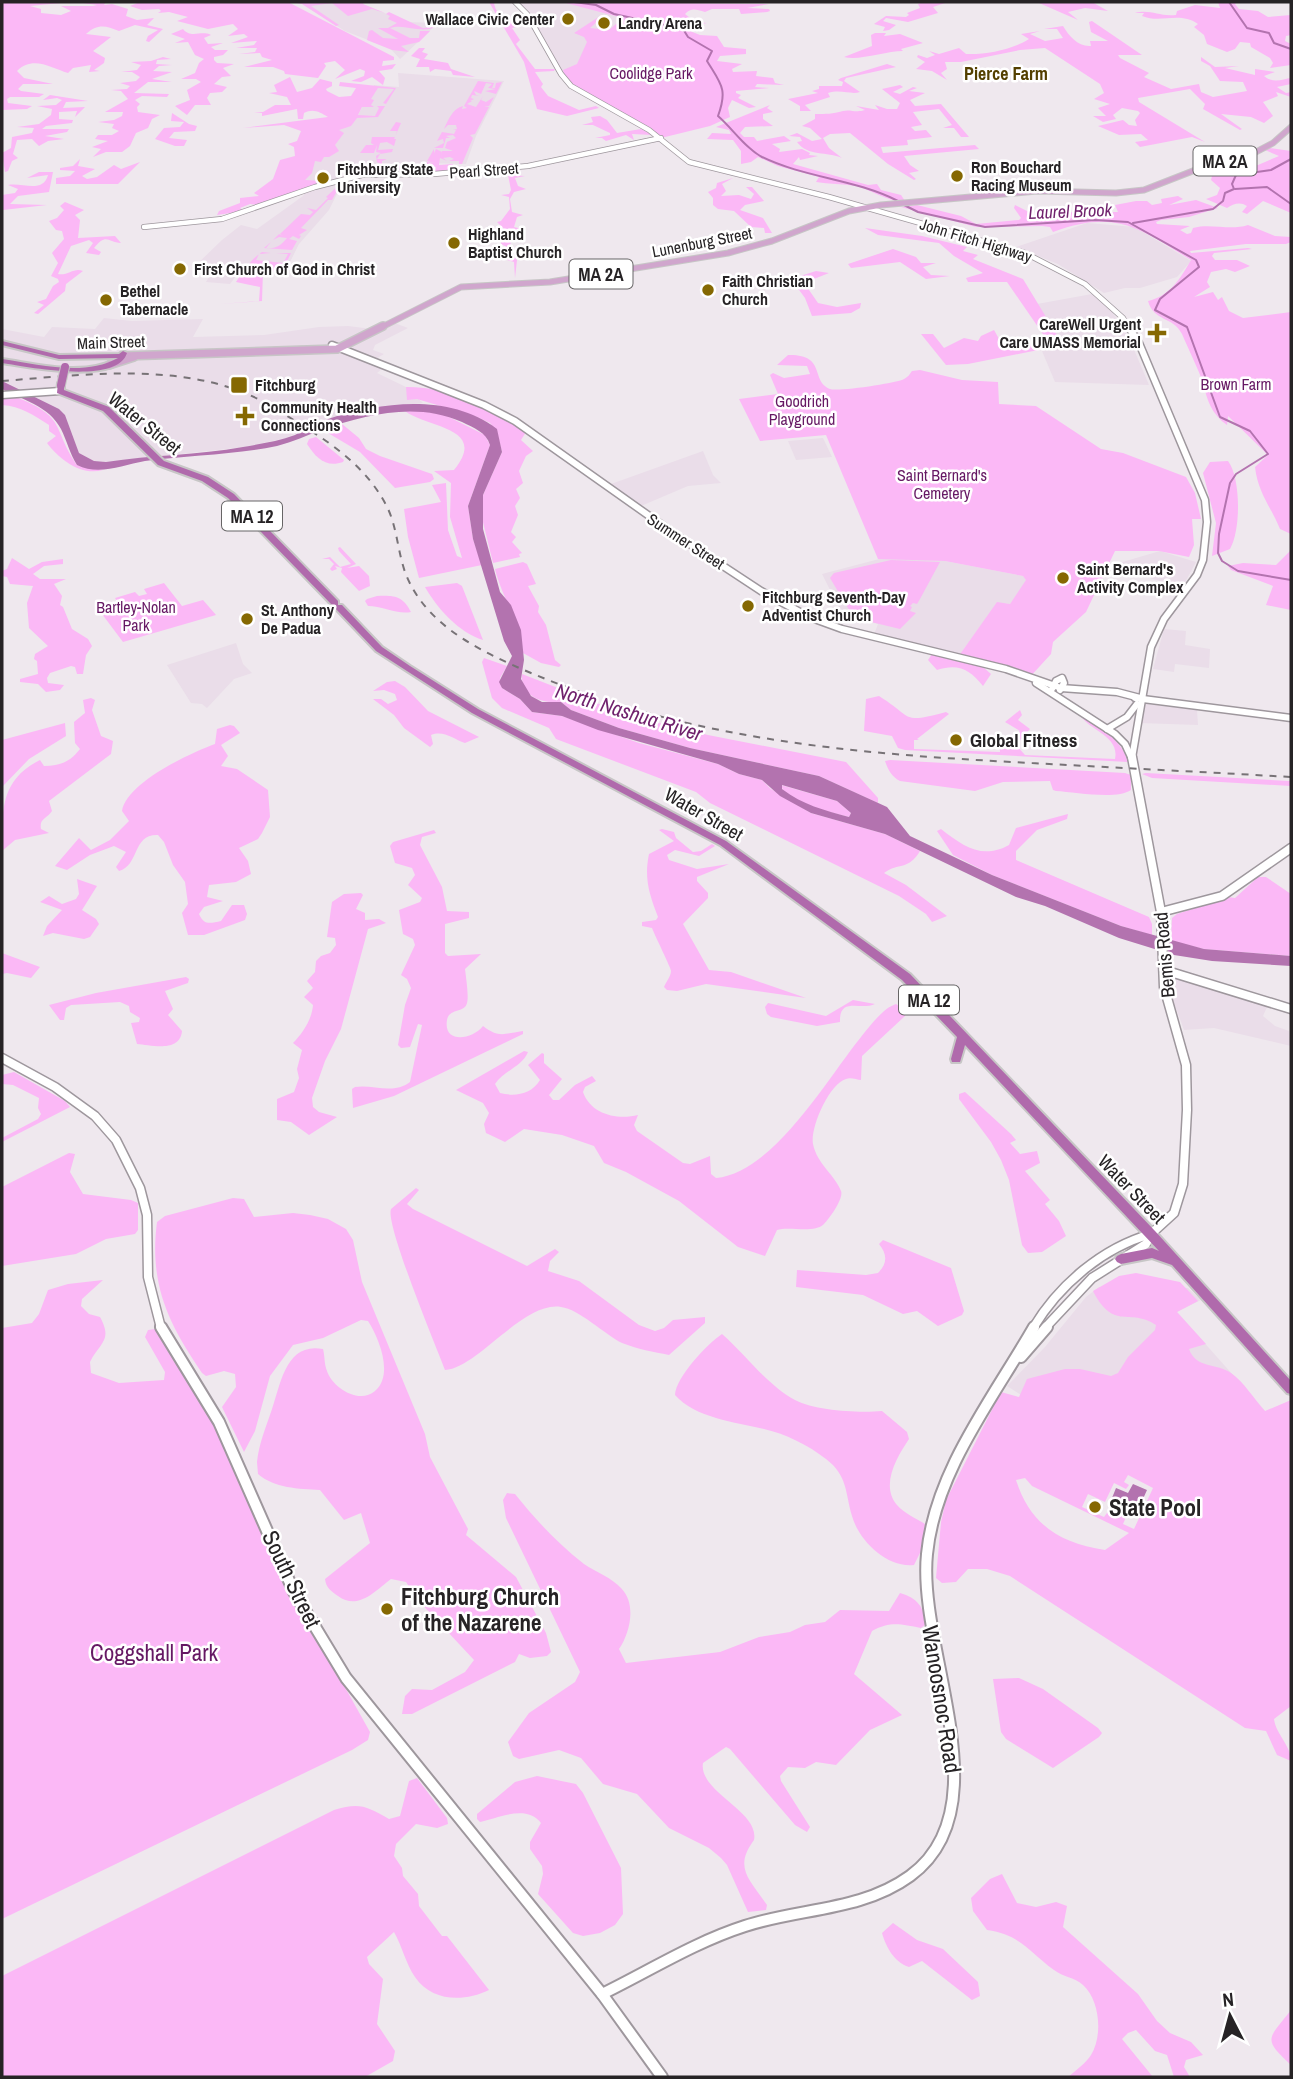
<svg xmlns="http://www.w3.org/2000/svg" width="1293" height="2079" font-family="'Archivo Narrow',sans-serif">
	<style>
		.built { fill: #eadde9 }
		.green { fill: #fbb8f6; fill-rule: evenodd }
		.water { fill: #b373af; fill-rule: evenodd }
		.lines { fill: none; stroke-linecap: round; stroke-linejoin: round }
		.stream { stroke: #b373af; stroke-width: 2 }
		.secondary-far3-casing { stroke: #9e979d; stroke-width: 6 }
		.secondary-far2-casing { stroke: #9e979d; stroke-width: 9 }
		.secondary-far1-casing { stroke: #9e979d; stroke-width: 11 }
		.secondary-casing { stroke: #9e979d; stroke-width: 14 }
		.primary-far1-casing { stroke: #c7c6c6; stroke-width: 7 }
		.primary-casing { stroke: #c7c6c6; stroke-width: 10 }
		.highway-casing { stroke: #c7c6c6; stroke-width: 4 }
		.secondary-far3 { stroke: #fff; stroke-width: 4.5 }
		.secondary-far2 { stroke: #fff; stroke-width: 6 }
		.secondary-far1 { stroke: #fff; stroke-width: 8 }
		.secondary { stroke: #fff; stroke-width: 10 }
		.primary-far1 { stroke: #d0a6cd; stroke-width: 5 }
		.primary { stroke: #d0a6cd; stroke-width: 7 }
		.highway { fill: #b06aac; fill-rule: evenodd }
		.rail { stroke: #777276; stroke-width: 2; stroke-dasharray: 7 7; stroke-linecap: butt }
		.highway-bridge-casing { stroke: #c7c6c6; stroke-width: 10; stroke-linecap: butt }
		.highway-bridge { stroke: #b06aac; stroke-width: 8 }
		.poi-dot { fill: #856802; stroke: #fff; stroke-width: 2.5 }
		.labels { text-anchor: middle; dominant-baseline: central; stroke-width: 5; stroke-linejoin: round; paint-order: stroke }
		.far-poi-label { font-size: 16px; font-weight: bold; fill: #262325; stroke: #fff; text-anchor: start }
		.far-park-label { font-size: 16px; fill: #661864; stroke: #fff }
		.far-street-label { font-size: 16px; fill: #262325; stroke: #fff }
		.far-neighbourhood-label { font-size: 18px; font-weight: bold; fill: #544000; stroke: #fff }
		.shield { fill: #fff; stroke: #676566; stroke-width: 2 }
		.shield-label { font-size: 18px; font-weight: bold; fill: #262325 }
		.far-water-label { font-size: 18px; font-style: italic; fill: #70226d; stroke: #fff }
		.street-label { font-size: 19px; fill: #262325; stroke: #fff }
		.poi-label { font-size: 19px; font-weight: bold; fill: #262325; stroke: #fff; text-anchor: start }
		.water-label { font-size: 21px; font-style: italic; fill: #70226d; stroke: #fff }
		.near-poi-label { font-size: 23px; font-weight: bold; fill: #262325; stroke: #fff; text-anchor: start }
		.near-street-label { font-size: 23px; fill: #262325; stroke: #fff }
		.near-park-label { font-size: 23px; fill: #661864; stroke: #fff }
	</style>
	<rect width="100%" height="100%" fill="#efe8ee"/>
	<!-- built -->
	<g class="built">
		<path d="M311,2H358L406,22L438,23L400,59L391,49L345,31L307,7Z"/>
		<path d="M514,2H629V17L583,56L566,81L527,14Z"/>
		<path d="M398,73L504,81L476,136L466,164L423,163L419,174L368,175L344,180L329,210L299,244L289,264L246,263L230,284L206,282L209,277L216,278L222,270L194,267L222,240L241,225L257,229L303,196L306,190L295,177L343,115H358L374,85L399,87Z"/>
		<path d="M1087,223L1135,227L1191,261L1177,277L1140,288H1125L1104,293L1058,264L1016,247Z"/>
		<path d="M1092,294L1109,308L1127,333L1149,385L1055,382L1042,351L1062,346L1037,304Z"/>
		<path d="M104,318L132,321L203,319L193,337L264,335L319,327L348,326L372,329L389,321L408,328L375,345L373,350L384,354L369,363L382,369L377,373L406,387L423,403L362,410L318,423L286,438L245,447L106,462L94,461L79,453L65,415L2,380V329L44,337L52,327L95,329Z"/>
		<path d="M823,438L832,457L796,460L788,441Z"/>
		<path d="M703,451L713,475L721,483L688,486L641,506L611,484Z"/>
		<path d="M1160,551L1196,562L1182,588L1118,568L1119,563Z"/>
		<path d="M883,558L945,561L1023,576L1027,580L1010,604L997,603L958,657L873,637L878,624L842,614L822,574Z"/>
		<path d="M1164,629L1186,631L1185,645L1210,649L1209,668L1175,664L1174,672L1153,669Z"/>
		<path d="M236,643L243,664L252,673L234,679L207,708L202,704L191,703L167,665Z"/>
		<path d="M1147,704L1197,710L1198,725L1139,723L1144,705Z"/>
		<path d="M1176,977L1268,1005L1263,1016L1275,1026L1289,1031L1291,1046L1214,1028L1184,1030L1170,992V982Z"/>
		<path d="M1099,1287L1188,1288L1201,1300L1177,1312L1265,1411L1179,1494L1007,1386L1045,1347L1086,1297Z"/>
	</g>
	<!-- green -->
	<g class="green">
		<path d="M2,2H71L30,6L41,9V13L61,15L71,11L61,6H93L97,5L76,2H106L104,5L112,4L128,9L126,16L137,20L154,18L147,25L163,29L149,42L146,41L148,36L158,30L135,25L119,31C105,25 97,24 86,34L111,37L93,51L105,58L104,63L94,70L100,71L89,72L91,65L73,68L68,73C51,68 33,55 17,71L24,78L53,84H23L18,89L21,91L44,94L39,97H10L7,99L8,103L32,106L27,109L2,110Z"/>
		<path d="M140,2L290,3L394,57V60L383,61L382,66L396,64L392,69L379,71L385,78L383,85L372,77L361,82L351,81L364,76L365,71L360,69L335,79L345,70L335,61L324,63L326,66L318,78L285,74L284,71L273,67H244L272,60L262,57L260,53L239,54L255,52L257,48H236L254,45L257,41L231,43L248,37L244,34L228,36L238,29L233,24L208,29L177,21L188,17L169,12L158,13L161,11L159,9L142,10L130,6Z"/>
		<path d="M293,2H364L363,4L385,13L372,9L348,16L332,3L311,6L339,25L336,26L302,4Z"/>
		<path d="M489,2H494C495,17 512,25 527,22L529,24L512,28L520,40L516,44L535,69H555L554,71L535,72L543,84L541,87L548,96L579,110L596,106L599,108L567,116L537,109L524,62Z"/>
		<path d="M562,2L769,4L747,8L769,9L770,11L767,12L741,14L739,9H712L705,12C696,10 692,7 685,14L695,22L707,23L696,25L690,31L700,35L717,36L724,47L746,49V54L720,56L717,61L742,64L732,69L733,72L757,71L756,76L773,78L775,83L784,85L757,84L755,87L769,88L736,91V93L741,95L738,98L756,107L749,108L732,100L728,108L730,117L710,126L661,138L566,81L563,70L577,64L587,42L584,37L574,33L597,18L600,19L590,28L609,30L623,18Z"/>
		<path d="M924,2H948L933,7L938,13L908,22L886,18L883,21L896,25L889,30L883,31L885,27L874,24L886,16L906,17L909,15L907,13L920,8L918,4Z"/>
		<path d="M1050,2H1092L1108,11L1085,8L1068,12L1078,20L1039,3Z"/>
		<path d="M1218,2H1237L1235,4L1239,9L1258,11L1268,17L1291,15V35L1286,36L1285,41L1291,44V65L1270,68L1273,63L1270,58L1251,47L1250,43L1240,42L1235,49L1227,52L1207,44L1204,35L1194,27L1198,24C1179,11 1161,24 1142,16L1144,13H1135C1151,9 1159,17 1176,15L1177,11L1195,5L1220,8Z"/>
		<path d="M389,12L423,28L435,27C419,34 405,23 390,28L410,38H419L420,31H430L419,42L401,46L409,52L392,50L367,40L369,31L372,30L383,38L398,39L378,28H388L397,23L388,19L390,16L386,14Z"/>
		<path d="M1092,21L1142,55H1118L1120,58L1149,73L1144,77L1171,89L1199,84L1201,92L1213,97L1247,91L1243,82L1220,81L1210,66L1201,61V57L1215,67L1239,66L1225,68L1255,75V69L1275,72L1264,76C1273,84 1283,79 1291,78V84L1277,87L1286,93L1291,92V97L1276,92L1278,96L1263,102L1273,116L1264,123L1251,117L1221,114L1242,129L1240,130L1203,109L1205,104L1190,89L1138,98L1139,102L1205,142L1192,137L1140,147L1135,142L1148,140L1141,134L1119,135L1098,126L1123,120L1129,125L1137,126L1135,120L1140,113L1138,111L1122,108L1113,115L1116,119L1103,122L1093,116H1106L1098,108L1110,104L1094,99L1104,93L1100,84L1045,48L1020,50L961,62H945L947,69L941,73L947,80L932,71L916,69L925,62L917,57L918,55L927,58L935,55L929,51L939,54L959,48L966,54C986,55 1014,49 1029,39L1021,34L1040,31L1030,34L1045,41L1063,38L1057,29H1044L1063,26C1069,36 1078,47 1091,46L1090,41H1108L1091,32L1089,22Z"/>
		<path d="M183,29C191,39 201,30 211,35L204,38L208,44L223,43L211,47L215,50H228L223,55L214,57V60L217,63L234,64L223,68L231,76L222,77L214,84L227,87L222,92L210,93L207,98L211,105H195L187,115L175,106L190,100L187,90L201,82L196,79H181L195,73L199,63L204,59L195,55L188,42L175,43L185,39L171,34Z"/>
		<path d="M875,33H886L884,36L900,34L923,43L901,49L903,51C886,51 859,61 844,57L872,46L871,35Z"/>
		<path d="M419,48H425L422,52L428,54L424,59L448,63L451,69L475,77L453,75L451,71L435,69L430,72L429,67H416L420,59L411,56Z"/>
		<path d="M163,57L171,59L157,60L156,64L172,65L159,66L153,71L172,72L152,79L172,82H148L134,93L169,94L167,97L142,96L135,100L140,104L137,107L138,112L160,115L152,119L148,128L136,133L130,146L122,152H106L93,157L101,149L92,147L108,141L95,139L98,135H112L119,131L112,128L114,124L98,122L114,120L122,116L123,112H105L128,99L121,91L111,90L127,89L130,86L120,83L136,81L140,77L132,72H121L137,70L141,65L131,62L151,61Z"/>
		<path d="M887,64L896,67L846,78L844,81L860,92C851,95 841,89 828,93L830,97L805,105L811,111H800V106L788,99L818,93L812,91L819,89V86H842L843,82L838,80L841,78Z"/>
		<path d="M290,77L297,92L312,88L320,79L332,82V86L326,89L327,91L339,97L351,96L356,88L339,86L340,82L396,88L386,104L383,103L394,89L378,88L371,99L374,100L371,105L374,107H362L358,115L375,116L379,108L377,106H385L378,117L357,118L351,126L339,130L344,133L335,145L339,151L329,157H324L321,162L315,161L312,173L305,180L323,181L326,177L328,179L326,182L259,205L250,204L240,208L244,211L217,215L219,211L240,203V198L259,196L254,193L273,179L280,160L295,156L294,147L288,144L297,141L301,131L284,125L243,128L328,117C320,112 313,108 304,113L303,119H298L297,109L262,116V113L254,112H263L275,105H291L287,97L269,93L277,92L274,85Z"/>
		<path d="M478,81L494,83L492,88H495L496,83L502,82L496,94L485,91L496,89L488,88L492,84L486,83L481,94L474,91L476,95L480,96L472,95L471,98L474,99L470,101H472L467,104L476,107L483,96L481,100L486,102L494,97L489,106H484L489,107L475,134L470,135L473,138L462,164H459V161H449L454,159L450,157L443,158L447,161L440,158L439,165L453,164L452,171L435,172L436,167L426,166L427,162L434,163L427,161L434,149V153L436,149L442,152L441,158L442,151H453L445,148L447,142L456,138L453,135L446,136L450,138H446L443,148H434L444,143L443,139L437,141L442,132L454,134L456,130H453L457,129L456,125H448L444,129C448,120 453,108 463,106L462,109L467,108L464,106Z"/>
		<path d="M900,85L903,87L893,92L900,94L913,87L917,88L909,91L925,93L910,100L915,106L941,104L969,137H961L954,128H943L952,125L939,109L913,112L922,125L911,127L915,131L926,130L932,137L907,140L908,145L881,147L883,153L975,145L979,149L904,156L910,165L919,171L909,173L916,179L914,180L888,164L850,133L830,134L823,138L829,148L842,158C827,151 808,157 797,142L802,141L800,137L789,136L797,133L812,141L822,139L810,128L802,126L815,119V114C827,114 832,114 843,111C850,109 856,113 865,110L856,106L879,110L875,105L887,109H897L900,103L882,89Z"/>
		<path d="M50,95L88,101L66,102L63,108L85,107L75,117L77,111L59,112V119L73,120L72,123L46,126L42,129H69L67,132L45,136L64,139L48,141L39,146L32,139L17,140L13,154L18,158L12,161L8,171L5,172L2,153L11,148L12,137L32,133L34,128L17,127L39,124L51,115L52,109L37,106L56,105L62,100L57,98L43,100Z"/>
		<path d="M770,105L767,108L773,112L763,114V119L773,126L745,127L740,133L744,137H754L757,141L784,136L791,141L772,144L780,149L779,152L802,149L810,153L809,155L818,156L800,160L799,157L793,164L868,185L877,184L881,190L901,195L905,201C888,203 873,190 856,186C843,184 829,184 816,182L819,177L778,166L758,157L751,162L741,164V151L733,140L707,139L712,133L731,134L729,130L716,127Z"/>
		<path d="M172,113L189,124L197,126L195,131L174,132L169,138L187,140L184,146H175L155,139L164,128L180,127L184,122L171,121Z"/>
		<path d="M600,116L607,120L617,133L641,129L653,135L632,134L634,140L626,135L606,141L602,138H595L610,135V133L593,125H582L593,122L591,117Z"/>
		<path d="M396,122L401,123L394,139H396L394,146L387,142L380,143L378,150L393,149L392,152L380,154L377,159H387L382,161V164L403,165L402,168L387,167L377,162L376,156L381,153L376,152L377,145L374,153H360L366,145H374L371,143L372,137H395L397,131H390Z"/>
		<path d="M1270,148L1291,151V213L1263,201L1247,214L1242,212L1247,206C1240,201 1233,204 1227,208L1206,199L1217,195L1220,188L1211,180L1212,176L1258,165L1279,156L1265,150Z"/>
		<path d="M80,159L78,166L95,169L82,176L87,179L97,177L114,165L121,169L140,162L118,184H56V178L70,176L75,171L60,170V168L73,166Z"/>
		<path d="M39,172H53L49,192L18,196L10,204L47,205L3,210L2,215V195L15,193L18,189L8,185C22,182 43,194 48,175L27,178Z"/>
		<path d="M508,175L525,176L515,178L518,186L526,189L514,192L510,199L512,212L523,215L517,217L514,227L525,230L513,232L509,251L517,260L515,278L514,262L507,260L504,251L507,247L501,244L502,237L508,233L497,222L501,221L510,209L509,197L501,195L509,194L511,190Z"/>
		<path d="M733,178L722,184L726,191L721,196L739,195L751,199L754,194L746,187H752L764,201L745,205L740,210L763,218L772,233H765L764,228L751,227L734,211L718,209L713,205V198L708,192L716,188L717,183Z"/>
		<path d="M342,182L332,200H328L301,228L307,230L299,235L301,236L299,239L293,236L289,239L297,241L292,250L264,248L271,242L266,248C277,249 281,245 287,238L279,237L273,240L279,234L283,236L280,234L301,214L310,215L313,212L307,208L316,210L328,198L326,197Z"/>
		<path d="M1178,196L1183,199L1169,205L1196,200L1218,208L1189,217L1161,220L1156,222L1157,224L1190,226L1180,230L1187,234L1191,233L1193,228C1211,223 1230,231 1248,225L1275,236L1291,237V242L1286,244H1246L1190,251L1191,253L1248,248L1252,249L1214,253L1212,256L1215,260H1237L1250,266L1235,272L1226,269L1211,272L1207,282L1210,287L1194,297L1213,292L1218,300L1222,297L1229,311L1243,318L1291,312V534L1280,529C1271,507 1258,493 1255,467L1268,455L1228,416L1227,425C1212,415 1206,398 1204,385C1203,380 1185,341 1182,334C1173,316 1154,322 1148,301C1170,296 1180,279 1191,260C1138,228 1117,209 1053,232L1050,227L1042,226L976,227L901,207L917,205L961,216L976,224L1019,220L1021,218L1014,208L1015,205L1041,218L1073,212H1118L1115,205L1136,201H1147L1152,205L1162,203L1161,199Z"/>
		<path d="M65,202L84,210L75,215L80,220L78,238L115,236L121,243C108,243 107,232 94,248L101,252L99,255L86,253L93,243L89,240L71,246L58,274C68,276 74,267 83,271L66,284L65,291L38,314L34,313L44,305L37,302L46,299L53,286L59,282L58,279L51,276L58,263L52,253L64,239L62,231L56,230L49,221L57,218L64,210L60,206Z"/>
		<path d="M865,228L922,236L967,247L963,251L978,255L973,259L1023,279L1063,345L968,364L946,365L921,334H933L944,348L964,338L978,341L981,336L994,330L1003,346L1008,349L1047,340L1007,282H968L966,278L983,273L954,256L939,243L878,235Z"/>
		<path d="M893,249L916,257L921,263H936L923,267L931,275L950,276L926,279L900,262L851,268L848,264Z"/>
		<path d="M262,252L271,253L259,254L256,260L283,263L288,254L276,253H291L282,272L263,271L262,301L220,304L259,301L260,287L236,282C243,272 251,259 262,252Z"/>
		<path d="M816,271L829,273L809,281V290L818,303L837,307L861,303L860,308L851,313L812,316L805,298L791,279Z"/>
		<path d="M788,355C827,354 810,381 830,389C837,392 898,383 904,379C909,376 909,375 912,371L920,370L962,380L998,382L999,404L1036,406L1101,449L1123,453L1186,477L1195,493L1201,519H1192L1194,545L1189,557L1159,551H1115L1086,612L1053,642L1051,654L1029,678L958,657L997,602L1010,604L1026,580L1023,576L945,561L878,559L826,435L760,441L739,399L778,394L770,375L773,373L784,378L810,374L807,366L777,365Z"/>
		<path d="M406,387C447,386 493,409 526,432L521,440L533,451L526,456L519,471L523,483L516,489L520,498L515,506L518,515L511,532L516,537L512,542L522,553L519,554L520,557L493,563L481,514L483,495L502,452L497,432L490,423L477,417L417,399L407,400Z"/>
		<path d="M16,397C68,418 51,427 77,465L103,470C81,476 60,460 47,443L56,436L49,431V425C33,415 21,406 2,405V398Z"/>
		<path d="M416,410L445,415L485,435L490,445L468,506L473,539L482,565L419,578L408,537L404,509L441,502L432,485L446,483L448,530L457,556L462,558L450,517L451,483L434,471L454,470C489,427 427,428 405,411Z"/>
		<path d="M342,424L359,438L366,449L380,456L432,474L434,479L430,482L395,488L360,452L323,430Z"/>
		<path d="M316,437L344,460L343,462C326,468 316,458 307,444L309,439Z"/>
		<path d="M1228,461C1241,478 1241,530 1230,549L1212,556L1216,523L1203,473L1210,462Z"/>
		<path d="M340,547L356,564L347,568L359,566L369,576L370,586L359,591L341,572L342,568L335,566L337,569L332,571L330,569L334,564L329,559H322L330,557L340,567L351,564L339,551L338,548Z"/>
		<path d="M1291,550V610L1266,605L1273,586L1231,570L1228,566L1243,563L1276,565Z"/>
		<path d="M12,558L29,569L42,562L63,559V564L44,566L33,574L40,579H66L54,584L62,596L60,605L63,607L72,629L88,639L92,646L86,655L83,674H77L75,667L71,666L50,673L47,678L48,683L64,685L60,690L46,692L38,684L20,682V679L38,674L37,661L34,659L35,654L48,646L29,628L27,603L33,586L10,584L7,577L2,576V571L7,569Z"/>
		<path d="M891,560L940,562L920,599L917,604L913,603L910,606L912,607L910,611L916,613L900,629L871,622L870,618L851,613L830,578L834,573Z"/>
		<path d="M523,562L527,564L536,584L528,586L539,606L538,612L546,625L555,660L561,665L559,667L541,663L523,653C519,617 503,601 495,569Z"/>
		<path d="M164,583L182,606L203,600L216,615L123,642L99,610L119,604L115,598L135,592L139,596L147,594L144,589Z"/>
		<path d="M457,583L462,586L483,640C459,633 437,608 425,587Z"/>
		<path d="M377,596C394,595 403,596 411,612C398,615 382,606 368,606L365,601L367,599Z"/>
		<path d="M932,654L983,667L991,674L983,686C970,670 959,663 937,670L928,660Z"/>
		<path d="M484,658L507,666L500,678L502,688L520,699L532,712L562,716L639,743L718,764L739,774L762,780L771,789L811,813L885,834L920,851C908,871 899,862 884,873L906,885L947,916L932,922L926,914L899,896L710,803L696,792L556,739L549,728L502,708L492,698L482,662Z"/>
		<path d="M522,674L630,716L708,735L846,762L878,798V803L819,776L690,748L619,728L571,710L561,702C542,704 520,696 522,674Z"/>
		<path d="M395,681L405,687L428,711L479,737L465,743C453,739 444,730 431,735L433,744L430,747L404,728L394,715L373,699H381L388,704L397,700L395,694L384,690L373,691L387,682Z"/>
		<path d="M879,696C914,718 901,724 946,712L949,714L917,739L919,740H914V749L1000,752L999,737L993,736L996,733L1011,740L1020,731L1005,722L1020,710L1022,715L1018,720L1030,729L1016,745L1025,755L1115,759C1120,736 1089,730 1082,717C1101,728 1122,740 1128,762L905,750L898,748L892,736L864,731L866,699Z"/>
		<path d="M91,698L95,700L92,710L101,736L113,741L111,754L49,801L52,811C47,819 39,818 41,829L49,833L15,840L2,851C2,811 0,780 40,760L44,766C60,766 70,762 80,749L75,743L74,722L85,713L83,700Z"/>
		<path d="M65,723L66,736L29,759L2,787V740Z"/>
		<path d="M230,725L234,726L240,733L221,745L228,756L221,766L237,769L268,790L270,817L262,833L258,839L239,848L248,861L251,874L236,882L209,885L207,897L223,901L204,907L199,914C204,926 211,923 221,921L232,905H244L247,914L245,920L204,935H188L182,913L188,904L185,882L173,865L164,842L158,835C132,834 140,865 119,871L116,867L126,852L114,846L90,855L67,870L55,866L79,838L91,850L110,840L129,821L122,811C126,783 190,753 215,744L217,729Z"/>
		<path d="M890,760L1125,773L1131,775V790C1117,800 1074,792 1056,791L1053,790L1050,781L1003,782L975,791L900,781C892,777 888,770 885,761Z"/>
		<path d="M1146,773L1288,781H1291V786L1152,778L1142,774Z"/>
		<path d="M781,785L837,801L851,813L849,817C831,812 785,804 781,785Z"/>
		<path d="M1068,814L1067,819L1037,830L1016,851V860L1149,917L1152,924V935L1121,926L992,875L953,855L937,831L941,829C963,846 982,860 1009,845L1016,828Z"/>
		<path d="M662,829L674,832L676,838L693,852L701,851L712,844L715,846L699,856L675,850L667,855L669,860L697,869L729,864L697,877V881L708,893V898L683,924L709,970L731,972L806,998L706,984L677,991L667,990L664,987C666,982 671,976 671,971C671,968 655,936 652,928L642,926V922L656,920L658,917C649,894 644,878 649,854L674,841L659,830Z"/>
		<path d="M434,830L436,833L422,837L420,845L442,887L447,911L469,912V918L445,924V953L448,956L481,954L465,969C466,977 469,997 467,1003C465,1013 449,1008 447,1020C443,1044 472,1040 483,1026C499,1038 503,1034 523,1031V1034L394,1096L353,1108L352,1089L355,1087C373,1084 393,1095 410,1082L422,1025L418,1024L410,1047L401,1048L398,1045L405,1005L411,988L407,979L401,975L415,945L413,939L403,934L399,910L420,902L422,898L408,885L415,875L412,868L395,863L390,846L393,842Z"/>
		<path d="M1258,877H1266L1291,894V956L1204,949L1171,941L1172,918L1177,914L1228,897L1235,898Z"/>
		<path d="M77,879L97,886L82,910L96,919L99,924L90,937L84,939L53,933L43,936L47,926L62,910L40,902L49,896L62,904L76,899L79,894Z"/>
		<path d="M361,893L363,895L356,909L365,913V920L379,919L386,923L368,929L341,1029L325,1061L312,1098L313,1107L319,1112L337,1117L309,1135L291,1122L277,1120V1099L294,1092L299,1078L297,1069L302,1050L293,1043C303,1033 312,1019 313,1005L304,997L313,988L307,981L315,972L316,961L321,956L330,953L336,945L335,938L327,937L332,902L344,894Z"/>
		<path d="M2,953L40,967L31,978L7,973L2,974Z"/>
		<path d="M186,977L189,979L188,983L165,991L173,1009L168,1015L182,1031C180,1053 151,1045 137,1044L131,1023L139,1022L140,1018L130,1012L129,1006L120,1002L71,1005L66,1008L64,1020H60L49,1005L96,993Z"/>
		<path d="M853,1000L875,1004C861,1011 839,996 840,1022L817,1026L771,1017L767,1014L765,1007L768,1003L826,1016Z"/>
		<path d="M896,1004L906,1011L905,1016L862,1056L861,1080C857,1080 851,1077 846,1079C829,1084 810,1128 813,1144C817,1164 835,1175 841,1191C844,1198 830,1218 824,1224C814,1234 790,1226 777,1230L765,1256L738,1247L679,1201L626,1172L604,1163L594,1146L562,1135L524,1129L505,1142L486,1133L484,1124L489,1113L483,1103L456,1090L524,1051L528,1052C522,1067 503,1071 495,1084L500,1093C515,1097 532,1094 540,1080L528,1065L542,1053L544,1054V1063L562,1079L549,1095L553,1100H559L575,1085L592,1076L596,1081L585,1087L583,1092C591,1115 618,1120 638,1115L634,1125L637,1131L683,1163L690,1164L710,1156L711,1174L716,1178C773,1173 827,1079 861,1037C870,1026 883,1008 896,1004Z"/>
		<path d="M14,1072L65,1101L70,1107L2,1142V1138L38,1119L41,1114L38,1108L39,1098L13,1085L2,1084V1075Z"/>
		<path d="M965,1092L1011,1134L1016,1140L1010,1143L1020,1154L1037,1151L1040,1163L1025,1171L1050,1200L1045,1204L1059,1221L1066,1236L1042,1252L1028,1253L1022,1245L1009,1180L1001,1160L991,1142L959,1099V1094Z"/>
		<path d="M69,1153L75,1154L70,1172L83,1194L131,1200L138,1203V1230L135,1234L106,1239L76,1254L2,1266V1187Z"/>
		<path d="M416,1188L419,1190L407,1204L413,1209L527,1266L555,1249L559,1252L550,1261L548,1271L579,1281L639,1325L655,1331L664,1328L673,1320L705,1317V1323L669,1355C654,1352 637,1349 622,1343C604,1334 579,1309 561,1307C523,1301 478,1368 445,1370C436,1346 385,1224 391,1209Z"/>
		<path d="M233,1198L244,1199L254,1217L293,1213L310,1215L328,1219L346,1229L353,1240L362,1282L425,1434L430,1457L468,1529L466,1535L516,1577L546,1633L551,1652L547,1656L530,1658L519,1654L515,1662L412,1714H402L405,1696L412,1689L432,1690L465,1672L474,1660L417,1599L406,1582L391,1579C375,1591 358,1611 338,1596C331,1591 326,1588 325,1579L370,1543L361,1513L344,1520L320,1490C299,1489 274,1488 258,1474L257,1462C259,1443 266,1427 272,1409C281,1383 286,1342 323,1349C325,1356 324,1364 327,1371C332,1387 359,1405 375,1391C394,1375 379,1338 368,1321L361,1320L323,1338L293,1345L270,1376L255,1431L244,1452L222,1407L236,1387L235,1374L224,1371L206,1376L202,1373C168,1323 149,1284 157,1222L165,1216Z"/>
		<path d="M883,1240L951,1268L964,1311L962,1315L938,1326L917,1311L903,1314L863,1295L796,1287L797,1270L866,1275L878,1273C888,1263 887,1254 879,1244Z"/>
		<path d="M1136,1273L1180,1282L1198,1301L1177,1312L1206,1344L1189,1349C1196,1369 1217,1363 1231,1373C1244,1382 1254,1399 1265,1411L1291,1400V1706L1274,1719C1276,1735 1291,1745 1291,1761L1277,1755L1266,1731L1245,1728L1010,1576L987,1569H968L956,1582L942,1583L936,1578L941,1522L946,1500L1001,1392L1019,1397L1027,1379L1065,1369H1080L1111,1376L1118,1373L1128,1357L1155,1330L1156,1325C1129,1307 1114,1332 1093,1291L1119,1276ZM1128,1475L1153,1488L1134,1529L1123,1524L1128,1513L1112,1506L1104,1517L1082,1507L1088,1494L1105,1502L1114,1483L1126,1489L1129,1485L1124,1482ZM1025,1478L1032,1486L1129,1533L1105,1550C1059,1543 1030,1524 1016,1480Z"/>
		<path d="M103,1280L82,1299L81,1306L89,1314L100,1317C113,1341 100,1342 90,1362L91,1373L119,1383L164,1380L165,1372L145,1337L148,1330L155,1329L175,1363L192,1383H196L290,1584L346,1678L342,1682L370,1732L368,1740L352,1750L2,1919V1328L32,1323L39,1314L48,1290L68,1284Z"/>
		<path d="M722,1334C746,1355 767,1385 795,1400C816,1411 859,1413 882,1411L907,1432L909,1439C897,1457 880,1485 897,1505C904,1513 917,1519 925,1524L922,1549L914,1565C887,1568 859,1541 852,1516C845,1492 848,1476 826,1459C808,1445 786,1434 764,1429C735,1422 695,1418 675,1395C676,1377 707,1344 722,1334Z"/>
		<path d="M507,1493L515,1494C536,1520 557,1543 584,1564C596,1572 612,1578 621,1588C637,1604 630,1633 619,1649L626,1663L720,1652L759,1637L790,1632L805,1625L825,1622L840,1610L889,1611L900,1593C917,1598 925,1607 925,1625L921,1628C901,1624 890,1621 872,1631L854,1674L902,1715L870,1730L836,1765L816,1762L805,1768L788,1767L780,1776L781,1781L810,1827L807,1832L795,1825L730,1749L726,1747L703,1763C698,1792 760,1811 754,1840C733,1868 750,1880 767,1905L766,1910L748,1912L727,1865L721,1858L709,1848L669,1828L637,1794L603,1784L581,1758L559,1750L519,1759L513,1756L508,1742L529,1713L575,1682L580,1672L506,1518L503,1500Z"/>
		<path d="M1019,1678L1043,1689L1098,1728L1102,1733L1099,1737L1053,1768L1006,1739L1001,1732L993,1679Z"/>
		<path d="M537,1776L576,1784L583,1793L621,1868L623,1914L615,1925L600,1933L583,1936L573,1933L538,1894L543,1874L542,1866L530,1849V1842L541,1823C527,1804 498,1818 480,1822L477,1819V1814L515,1782Z"/>
		<path d="M417,1778L447,1818L448,1824L437,1828L416,1824L396,1844L394,1856L402,1868L403,1876L418,1894L419,1906L442,1936H447L489,1990C464,2002 432,2002 415,1977C406,1964 402,1946 394,1932L367,1957L369,1964L383,1979L377,2024L395,2051L393,2061L365,2077H2V1976L334,1810C359,1802 367,1806 389,1819L400,1816L409,1781Z"/>
		<path d="M1002,1874L1017,1903L1036,1907L1056,1902L1067,1906L1063,1927L1138,1994L1157,2021L1170,2033L1191,2042L1203,2055L1186,2060L1184,2067L1190,2077H1174L1167,2055L1155,2051L1136,2030L1128,2033L1122,2039L1153,2077H1068C1075,2071 1086,2063 1091,2055C1103,2036 1100,2000 1083,1985C1074,1977 1063,1977 1054,1970C1028,1951 1021,1935 987,1930L973,1911L971,1898L990,1879Z"/>
		<path d="M893,1923L917,1940L943,1949L978,1982L980,1996L972,2000L922,1961L909,1967C894,1962 886,1947 882,1933Z"/>
		<path d="M1291,2010V2065C1262,2038 1268,2040 1291,2010Z"/>
	</g>
	<!-- water -->
	<g class="water">
		<path d="M2,381L59,409L65,415L79,453L94,461L106,462C151,455 198,455 243,447C260,444 279,441 295,435C306,429 316,423 328,419C382,402 449,393 497,429L502,452L483,495V529L500,592L511,605L521,630L524,660L521,679L531,696L542,702H561L571,710L619,728L690,748L819,776L887,807L910,836L992,875L1121,926L1204,949L1291,956V966L1212,961L1174,955L1119,938L1045,906L1016,897L885,834L811,813L780,796L762,780L739,774L718,764L598,730L562,716L532,712L520,699L502,688L499,682L512,656L504,641L473,539L468,506L490,445C486,432 474,428 462,422C417,402 367,414 322,430C307,435 293,442 277,446C233,455 189,455 145,461C122,465 99,476 77,465C70,454 67,441 61,429C49,406 23,400 2,389ZM782,785L837,801L851,813L849,817C824,810 803,805 782,789Z"/>
		<path d="M1133,1484L1147,1490L1138,1510L1112,1498L1116,1488L1128,1493Z"/>
	</g>
	<g class="lines">
		<!-- stream -->
		<g class="stream">
			<path d="M574,2L596,5L614,14L683,29L688,37L712,51L707,61C721,84 728,89 718,116C733,129 745,148 762,157C805,178 855,179 898,201"/>
			<path d="M1229,2L1247,28L1269,33L1274,43L1291,49"/>
			<path d="M1235,189L1267,187L1291,204"/>
			<path d="M902,204L918,212L985,227L1095,220L1128,222L1196,260L1199,267L1160,299L1155,310L1187,327L1220,417L1250,431L1268,454L1236,474L1230,483L1219,534L1218,553L1222,561L1238,571L1291,580"/>
			<path d="M1133,223L1213,209L1223,201L1225,193L1234,189L1232,184L1236,175L1271,170L1291,159"/>
		</g>
		<defs>
			<g id="secondary-far3">
				<path d="M515,2L527,14L561,74L571,86L649,130L689,162L829,197L1025,253L1085,284L1123,318L1129,328"/>
				<path d="M144,227L222,219L315,187L362,175L434,174L528,166L661,138"/>
			</g>
			<g id="secondary-far2">
				<path d="M1128,326L1139,343L1205,500L1207,522L1203,560L1197,575L1164,619L1151,647L1132,758"/>
				<path d="M332,345L484,405L515,421L679,537L761,591L809,617L842,629L1006,669L1061,688L1117,692L1140,698"/>
				<path d="M2,395L60,391"/>
				<path d="M1036,683L1115,734L1125,744L1132,759"/>
				<path d="M1052,689L1056,681L1062,678L1064,683L1060,690"/>
				<path d="M1135,698L1291,718"/>
				<path d="M1107,729L1127,717L1137,704"/>
			</g>
			<g id="secondary-far1">
				<path d="M1161,912L1222,896L1291,848"/>
				<path d="M1164,970L1291,1009"/>
				<path d="M2,1058L55,1087L95,1116L116,1140L140,1188L147,1215L148,1277L161,1328"/>
				<path d="M1033,1328C1059,1285 1102,1248 1151,1234"/>
				<path d="M1045,1328L1092,1278L1146,1244L1151,1234L1174,1213L1183,1184L1187,1110L1186,1065L1164,987L1161,912L1132,757"/>
			</g>
			<g id="secondary">
				<path d="M161,1327L219,1422L294,1592L346,1678L602,1994L662,2077"/>
				<path d="M1021,1357L1047,1327"/>
				<path d="M602,1994C649,1971 695,1942 745,1926C800,1908 862,1911 910,1876C1004,1808 917,1650 927,1554C935,1471 994,1397 1034,1327"/>
			</g>
			<path id="primary-far1" d="M380,328L461,287L550,282L728,253L772,241L849,211L881,205L1037,191L1116,193L1144,190L1203,167L1254,153L1273,143L1291,127"/>
			<g id="primary">
				<path d="M123,356L337,349L383,326"/>
				<path d="M109,365L134,357"/>
			</g>
			<g id="highway">
				<path d="M2,341L59,355L119,354L123,351L127,353C117,385 28,367 2,363V359C38,364 84,377 118,358L59,359L2,345Z"/>
				<path d="M58,383H64V390L109,407L164,461L208,477L234,494L338,601V605H332L228,498L202,481L158,465L103,411L57,393Z"/>
				<path d="M336,605H342L382,647L410,666L478,709L726,841L910,974L1155,1231L1291,1381V1394L1287,1393L1172,1265L1152,1258L1121,1264L1117,1262L1115,1259L1117,1256L1121,1254L1152,1248L1159,1251L965,1045L960,1062H952L951,1059L957,1037L902,980L720,845L472,713L376,651L336,609Z"/>
			</g>
		</defs>
		<!-- secondary-far3 casing -->
		<use href="#secondary-far3" class="secondary-far3-casing"/>
		<!-- secondary-far2 casing -->
		<use href="#secondary-far2" class="secondary-far2-casing"/>
		<!-- secondary-far1 casing -->
		<use href="#secondary-far1" class="secondary-far1-casing"/>
		<!-- secondary casing -->
		<use href="#secondary" class="secondary-casing"/>
		<!-- primary-far1 casing -->
		<use href="#primary-far1" class="primary-far1-casing"/>
		<!-- primary casing -->
		<use href="#primary" class="primary-casing"/>
		<!-- highway casing -->
		<use href="#highway" class="highway-casing"/>
		<!-- secondary-far3 -->
		<use href="#secondary-far3" class="secondary-far3"/>
		<!-- secondary-far2 -->
		<use href="#secondary-far2" class="secondary-far2"/>
		<!-- secondary-far1 -->
		<use href="#secondary-far1" class="secondary-far1"/>
		<!-- secondary -->
		<use href="#secondary" class="secondary"/>
		<!-- primary-far1 -->
		<use href="#primary-far1" class="primary-far1"/>
		<!-- primary -->
		<use href="#primary" class="primary"/>
		<!-- highway -->
		<use href="#highway" class="highway"/>
		<!-- rail -->
		<path class="rail" d="M2,381C81,375 170,363 245,393C267,402 287,416 308,429C338,448 367,470 385,503C397,524 397,549 405,572C423,621 472,647 517,667C683,740 853,754 1032,763C1118,768 1205,772 1291,777"/>
		<defs>
			<path id="highway-bridge" d="M61,385L65,367"/>
		</defs>
		<!-- highway-bridge casing -->
		<use href="#highway-bridge" class="highway-bridge-casing"/>
		<!-- highway-bridge -->
		<use href="#highway-bridge" class="highway-bridge"/>
	</g>
	<!-- markers -->
	<g class="poi-dot">
		<circle cx="568" cy="19" r="7"/>
		<circle cx="604" cy="23" r="7"/>
		<circle cx="957" cy="176" r="7"/>
		<circle cx="323" cy="178" r="7"/>
		<circle cx="454" cy="243" r="7"/>
		<circle cx="180" cy="269" r="7"/>
		<circle cx="708" cy="290" r="7"/>
		<circle cx="106" cy="300" r="7"/>
		<path d="M1153.5 322.5h7v7h7v7h-7v7h-7v-7h-7v-7h7z"/>
		<rect x="230" y="376" width="18" height="18" rx="3.5"/>
		<path d="M241.5 405.5h7v7h7v7h-7v7h-7v-7h-7v-7h7z"/>
		<circle cx="1063" cy="578" r="7"/>
		<circle cx="748" cy="606" r="7"/>
		<circle cx="247" cy="619" r="7"/>
		<circle cx="956" cy="740" r="7"/>
		<circle cx="1095" cy="1507" r="7"/>
		<circle cx="387" cy="1609" r="7"/>
	</g>
	<g class="labels">
		<!-- far-poi labels -->
		<g class="far-poi-label">
			<text x="554" y="19" text-anchor="end">Wallace Civic Center</text>
			<text x="618" y="23">Landry Arena</text>
			<text x="971" y="167">Ron Bouchard<tspan x="971" dy="18">Racing Museum</tspan></text>
			<text x="337" y="169">Fitchburg State<tspan x="337" dy="18">University</tspan></text>
			<text x="468" y="234">Highland<tspan x="468" dy="18">Baptist Church</tspan></text>
			<text x="194" y="269">First Church of God in Christ</text>
			<text x="722" y="281">Faith Christian<tspan x="722" dy="18">Church</tspan></text>
			<text x="120" y="291">Bethel<tspan x="120" dy="18">Tabernacle</tspan></text>
			<text x="1141" y="324" text-anchor="end">CareWell Urgent<tspan x="1141" dy="18">Care UMASS Memorial</tspan></text>
			<text x="255" y="385">Fitchburg</text>
			<text x="261" y="407">Community Health<tspan x="261" dy="18">Connections</tspan></text>
			<text x="1077" y="569">Saint Bernard's<tspan x="1077" dy="18">Activity Complex</tspan></text>
			<text x="762" y="597">Fitchburg Seventh-Day<tspan x="762" dy="18">Adventist Church</tspan></text>
			<text x="261" y="610">St. Anthony<tspan x="261" dy="18">De Padua</tspan></text>
		</g>
		<!-- far-park labels -->
		<g class="far-park-label">
			<text x="651" y="73">Coolidge Park</text>
			<text x="1236" y="384">Brown Farm</text>
			<text x="802" y="401">Goodrich<tspan x="802" dy="18">Playground</tspan></text>
			<text x="942" y="475">Saint Bernard's<tspan x="942" dy="18">Cemetery</tspan></text>
			<text x="136" y="607">Bartley-Nolan<tspan x="136" dy="18">Park</tspan></text>
		</g>
		<!-- far-street labels -->
		<g class="far-street-label">
			<text transform="translate(484 170) rotate(-4)">Pearl Street</text>
			<text transform="translate(976 240) rotate(17)">John Fitch Highway</text>
			<text transform="translate(702 242) rotate(-11)">Lunenburg Street</text>
			<text transform="translate(111 342) rotate(-2)">Main Street</text>
			<text transform="translate(686 541) rotate(33)">Summer Street</text>
		</g>
		<!-- far-neighbourhood labels -->
		<g class="far-neighbourhood-label">
			<text x="1006" y="73">Pierce Farm</text>
		</g>
		<!-- shield labels -->
		<g class="shield">
			<rect x="1193.5" y="146.5" width="63" height="29" rx="5"/>
			<rect x="569.5" y="259.5" width="63" height="29" rx="5"/>
			<rect x="222" y="501.5" width="60" height="29" rx="5"/>
			<rect x="899" y="985.5" width="60" height="29" rx="5"/>
		</g>
		<g class="shield-label">
			<text x="1225" y="161">MA 2A</text>
			<text x="601" y="274">MA 2A</text>
			<text x="252" y="516">MA 12</text>
			<text x="929" y="1000">MA 12</text>
		</g>
		<!-- far-water labels -->
		<g class="far-water-label">
			<text transform="translate(1070 211) rotate(-2)">Laurel Brook</text>
		</g>
		<!-- street labels -->
		<g class="street-label">
			<text transform="translate(145 423) rotate(39)">Water Street</text>
			<text transform="translate(704 814) rotate(30)">Water Street</text>
			<text transform="translate(1164 955) rotate(-95)">Bemis Road</text>
			<text transform="translate(1132 1189) rotate(46)">Water Street</text>
		</g>
		<!-- poi labels -->
		<g class="poi-label">
			<text x="970" y="740">Global Fitness</text>
		</g>
		<!-- water labels -->
		<g class="water-label">
			<text transform="translate(629 712) rotate(17)">North Nashua River</text>
		</g>
		<!-- near-poi labels -->
		<g class="near-poi-label">
			<text x="1109" y="1507">State Pool</text>
			<text x="401" y="1596">Fitchburg Church<tspan x="401" dy="26">of the Nazarene</tspan></text>
		</g>
		<!-- near-street labels -->
		<g class="near-street-label">
			<text transform="translate(292 1579) rotate(64)">South Street</text>
			<text transform="translate(942 1699) rotate(81)">Wanoosnoc Road</text>
		</g>
		<!-- near-park labels -->
		<g class="near-park-label">
			<text x="154" y="1652">Coggshall Park</text>
		</g>
	</g>
	<!-- border -->
	<rect width="1293" height="2079" fill="none" stroke="#262325" stroke-width="7"/>
	<!-- north arrow -->
	<g transform="translate(1230 2016) rotate(354)" stroke="#ffffff" stroke-width="5" paint-order="stroke">
	<path d="M0-5L12 26L0 18L-12 26Z" fill="#262325"/>
	<text y="-10" font-size="19" font-weight="bold" text-anchor="middle" fill="#262325">N</text>
	</g>
</svg>
